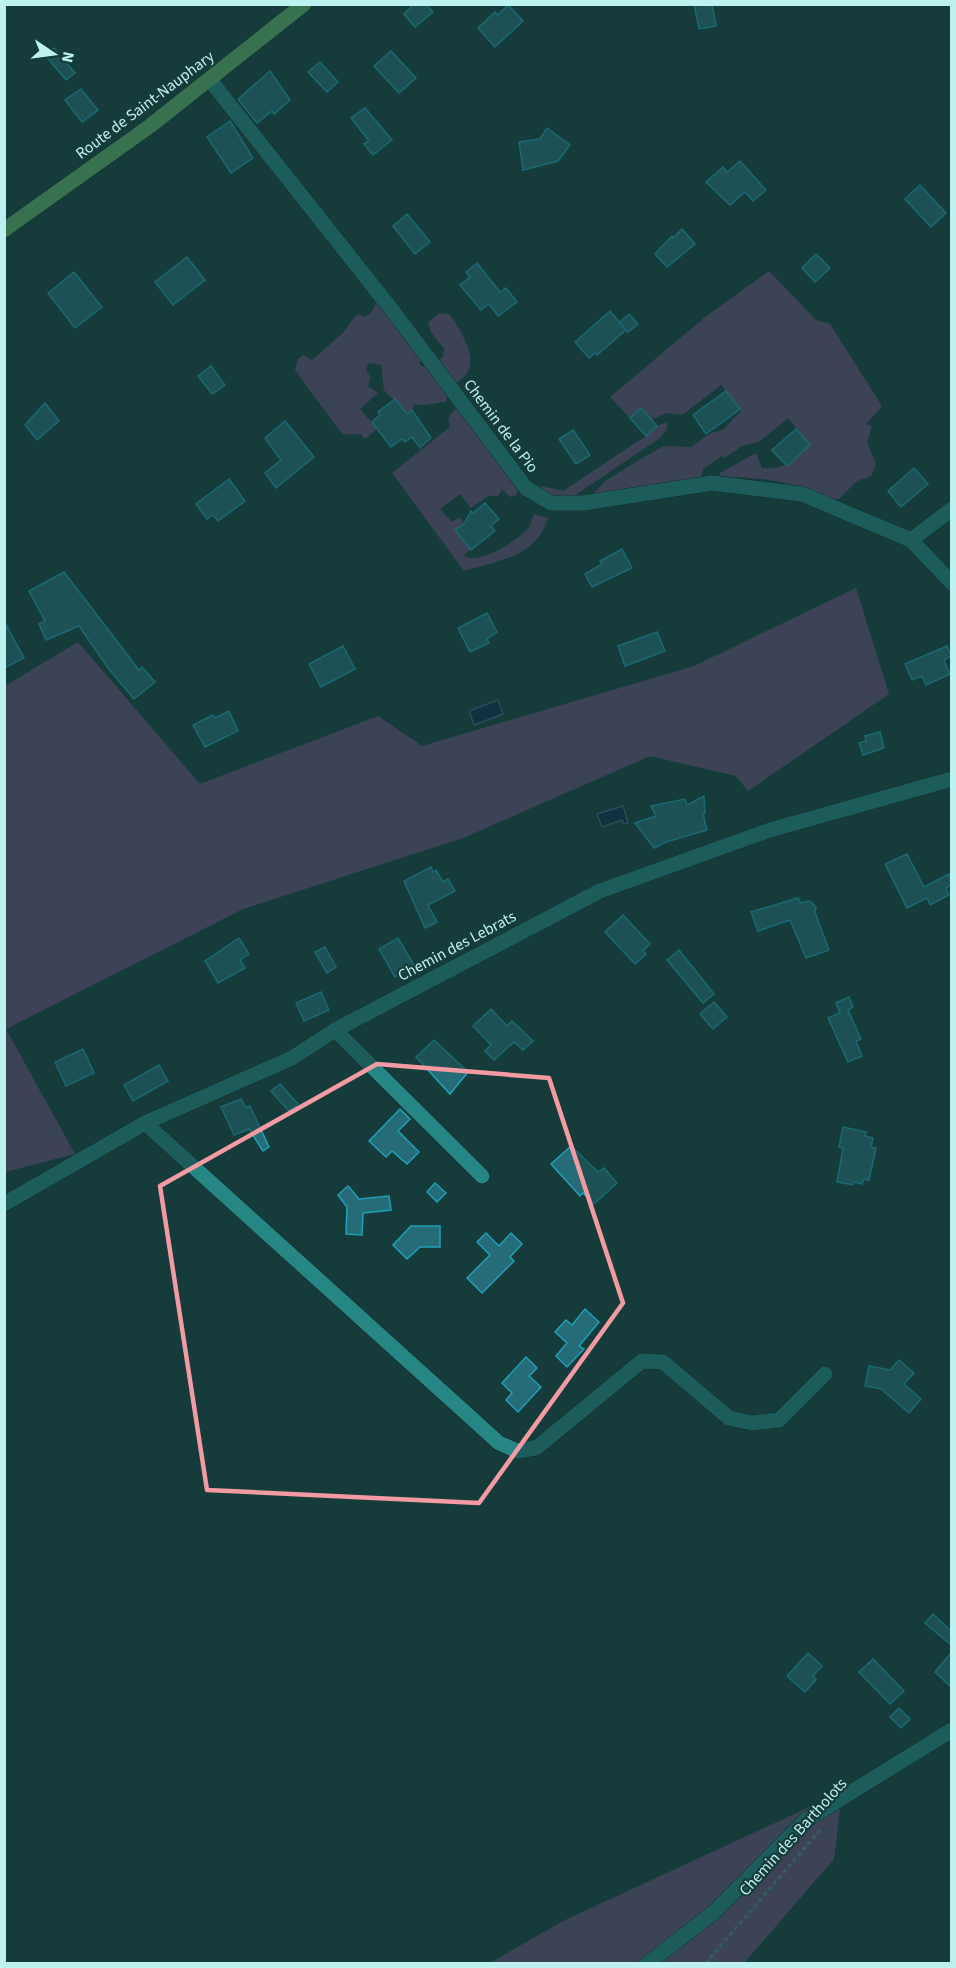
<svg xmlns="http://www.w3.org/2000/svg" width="956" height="1968" font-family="'Source Sans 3',sans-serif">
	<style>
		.green { fill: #6a4c7a }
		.water { fill: #072647; stroke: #3e637a; stroke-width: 1.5 }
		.building { fill: #266b78; stroke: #20a0b7; stroke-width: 1.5 }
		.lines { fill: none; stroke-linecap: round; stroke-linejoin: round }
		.minor-casing { stroke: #10201f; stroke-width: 16 }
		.major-casing { stroke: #10201f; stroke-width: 16 }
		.path { stroke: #598684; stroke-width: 3; stroke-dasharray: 4.5 3; stroke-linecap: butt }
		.minor { stroke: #258684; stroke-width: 15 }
		.major { stroke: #63b26a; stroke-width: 15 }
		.marked { fill: none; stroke: #f49aa3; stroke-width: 4.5; stroke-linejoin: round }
		.labels { text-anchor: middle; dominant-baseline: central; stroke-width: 4.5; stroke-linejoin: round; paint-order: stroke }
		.street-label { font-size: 16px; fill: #bdf2f0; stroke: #153c3b }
	</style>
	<rect width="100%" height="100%" fill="#153c3b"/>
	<!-- green -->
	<g class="green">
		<path d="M769,271L816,320L830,324L882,406L866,424L872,426L867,442L876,464L871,476L857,481L839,499C820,499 804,488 785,483C764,478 741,477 719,477L720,473L756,453L762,468C785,471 794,459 810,445L788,418L759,442L742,446L724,458L722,456L703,469L701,478L592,496L604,482L644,457L664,446L691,447L711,433L723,430L741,411L721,385L682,415L667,413L651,420L641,409L630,418L610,397L704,318Z"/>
		<path d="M376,301L420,359V365L427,368L443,357L444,349L431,332L428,323L439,313L449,314C458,326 479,358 467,373C457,386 450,382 446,402C435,402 426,407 414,404L412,410L407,414L384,390L381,365L369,363L366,369L370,377L368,386L378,393L360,409L377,429L365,439L361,434H342L295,370L298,359L303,355L312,360L343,333L357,314L365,317C372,313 375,309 376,301Z"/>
		<path d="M456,408L519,489L516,495L510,497L502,489L498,496H488L471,508L460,494L440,509L452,522L460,517L464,524L456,531L470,549L464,555L465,557C481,564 519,540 529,527C532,522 532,518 534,514L548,518C536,558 499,560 464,571L392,473L450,427L448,418Z"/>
		<path d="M667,423V429L660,438L571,498H555L538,489L542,486L563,491L638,441C649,438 653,423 667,423Z"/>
		<path d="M856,588L889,694L748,791L736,776L650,756L463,838L243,909L6,1029L75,1154L5,1172V686L78,642L200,784L378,716L422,746L694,666Z"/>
		<path d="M842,1792L834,1859L744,1963L488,1964L563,1921Z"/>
	</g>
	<!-- water -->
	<g class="water">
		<path d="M498,700L503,714L474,725L469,711Z"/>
		<path d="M623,806L628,823L624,824L622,820L602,827L597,814Z"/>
	</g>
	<!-- building -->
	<g class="building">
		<path d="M414,4H426L433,12L415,27L404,14Z"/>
		<path d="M694,4H712L716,26L699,29Z"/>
		<path d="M508,5L523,21L495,47L478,28L495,12L498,15Z"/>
		<path d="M54,48L75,73L66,80L45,55Z"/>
		<path d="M391,51L416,78L399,93L374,66Z"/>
		<path d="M320,62L338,82L327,92L308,72Z"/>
		<path d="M270,71L290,100L274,114L272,111L257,123L238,99Z"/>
		<path d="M81,89L98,110L82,122L65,100Z"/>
		<path d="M365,108L392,140L373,155L364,144L369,141L351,118Z"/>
		<path d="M230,121L253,158L231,173L207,137Z"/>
		<path d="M547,128L570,145L558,161L523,170L519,142L540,139Z"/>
		<path d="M740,161L766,190L753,201L745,192L730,205L706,182L723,167L727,172Z"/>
		<path d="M920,185L946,213L931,227L905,199Z"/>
		<path d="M407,214L430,242L415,254L393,226Z"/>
		<path d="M682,229L695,244L667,267L655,254L672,236L673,238Z"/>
		<path d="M816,254L830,268L815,282L802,268Z"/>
		<path d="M187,257L205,280L173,305L155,282Z"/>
		<path d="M477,263L500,292L506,288L517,302L498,316L489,304L481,310L460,285L470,277L466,272Z"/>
		<path d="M74,272L102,307L75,328L48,293Z"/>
		<path d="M610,311L625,329L620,322L629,314L638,324L628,332L626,330L597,355L595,353L589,358L575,342Z"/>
		<path d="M211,366L225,385L212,394L198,376Z"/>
		<path d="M726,391L740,409L706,434L693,415Z"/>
		<path d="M395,399L407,414L412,410L431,438L420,448L412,437L405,442L402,439L391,447L372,422L380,415L378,412Z"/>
		<path d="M45,403L59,421L37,440L25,425Z"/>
		<path d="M641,408L657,426L646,436L630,418Z"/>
		<path d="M285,421L314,457L276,488L265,473L281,460L265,438Z"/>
		<path d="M796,429L810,445L787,466L772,450Z"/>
		<path d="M573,430L590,455L576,464L559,439Z"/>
		<path d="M914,468L928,484L901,507L888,491Z"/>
		<path d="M229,479L245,501L218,521L213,515L207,519L196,504Z"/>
		<path d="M485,503L499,519L491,526L495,531L471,550L455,530L464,524L471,511L473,513Z"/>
		<path d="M622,549L632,568L592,587L585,574L602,564L600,561Z"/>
		<path d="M64,572L139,670L142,667L155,682L134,699L108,668L79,626L46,640L39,624L45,621L29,591Z"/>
		<path d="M487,613L497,632L487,639L489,643L470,652L458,628Z"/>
		<path d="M4,621L24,658L4,668Z"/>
		<path d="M657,632L665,651L625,666L618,646Z"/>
		<path d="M343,646L355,669L321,687L309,664Z"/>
		<path d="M947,646L951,656L944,660L950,674L926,685L922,676L912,680L905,664Z"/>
		<path d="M229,711L238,731L205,747L193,725L213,715L215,718Z"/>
		<path d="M880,732L884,748L863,755L859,743L866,741L865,736Z"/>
		<path d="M704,796L705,813L703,814L707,830L666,842L654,848L635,823L656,816L651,806L685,799L687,805Z"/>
		<path d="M907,854L924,887L949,874L951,885L946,888L949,895L930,905L927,898L907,908L885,864Z"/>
		<path d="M431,867L433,872L436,870L443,882L448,879L455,891L428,905L437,922L425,928L404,881Z"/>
		<path d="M798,898L801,903L810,901L816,907L815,912L829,950L806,958L790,920L758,931L751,912Z"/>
		<path d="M623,915L650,944L643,951L646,954L635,964L605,932Z"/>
		<path d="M239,938L249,954L240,960L245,968L218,983L205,961Z"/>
		<path d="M398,938L415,967L395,977L379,949Z"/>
		<path d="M325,947L336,967L327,973L315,952Z"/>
		<path d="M679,950L714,994L703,1003L667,960Z"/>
		<path d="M321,992L329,1010L304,1021L296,1003Z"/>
		<path d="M849,997L853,1007L848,1010L861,1039L856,1041L862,1056L848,1062L828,1018L840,1013L836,1003Z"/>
		<path d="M714,1002L727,1017L713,1029L700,1014Z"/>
		<path d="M491,1009L507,1026L512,1021L533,1041L523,1050L514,1042L494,1060L485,1051L491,1045L473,1026Z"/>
		<path d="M434,1040L468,1072L450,1094L416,1057Z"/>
		<path d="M83,1049L94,1073L66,1086L55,1062Z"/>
		<path d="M159,1065L168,1081L133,1101L124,1085Z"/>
		<path d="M280,1084L298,1104L289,1111L271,1091Z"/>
		<path d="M241,1099L246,1108L250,1106L269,1147L263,1151L249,1129L234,1135L221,1107Z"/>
		<path d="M400,1109L410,1119L398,1131L419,1152L407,1164L392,1151L386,1157L369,1141Z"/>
		<path d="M843,1127L866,1132L865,1136L873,1138L871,1147L876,1148L869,1180L864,1179L862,1184L854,1182L853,1185L837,1182L843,1148L839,1147Z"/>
		<path d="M571,1146L598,1172L604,1168L617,1183L594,1204L583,1193L580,1196L551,1164Z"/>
		<path d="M435,1183L446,1193L437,1202L427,1192Z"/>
		<path d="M348,1186L359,1199L389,1196L391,1210L363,1213L362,1235L346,1234L347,1207L338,1195Z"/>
		<path d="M411,1226H440V1247H420L407,1259L393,1245Z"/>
		<path d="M486,1233L499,1246L511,1233L522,1244L510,1257L514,1261L482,1293L467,1278L490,1255L477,1242Z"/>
		<path d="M585,1309L599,1322L579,1346L584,1349L567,1367L556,1356L567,1343L555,1332L566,1320L572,1325Z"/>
		<path d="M526,1357L537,1368L529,1376L541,1387L518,1412L506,1400L512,1393L502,1383Z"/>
		<path d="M899,1360L914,1373L904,1384L921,1399L909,1413L881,1389L865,1386L869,1366L890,1370Z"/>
		<path d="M933,1614L951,1631V1645L925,1623Z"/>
		<path d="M808,1653L822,1666L813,1676L816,1680L805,1692L787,1676Z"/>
		<path d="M951,1653V1687L935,1672Z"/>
		<path d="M873,1659L904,1691L890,1704L859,1672Z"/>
		<path d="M899,1708L910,1719L901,1728L890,1717Z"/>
	</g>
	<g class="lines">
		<defs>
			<g id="minor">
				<path d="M210,80L392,310L526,488L551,503H584L712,483L802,494L911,540L952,583"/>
				<path d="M911,540L952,509"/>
				<path d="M335,1030L482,1176"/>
				<path d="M145,1123L499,1443L517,1451L536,1448L642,1361L663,1362L729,1418L752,1423L779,1420L825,1374"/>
				<path d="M4,1204L145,1123L292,1058L335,1030L600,891L770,830L952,779"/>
				<path d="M647,1964L713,1913L806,1820L952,1730"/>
			</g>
			<path id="major" d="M4,230L150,126L304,4"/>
		</defs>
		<!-- minor casing -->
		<use href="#minor" class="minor-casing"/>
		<!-- major casing -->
		<use href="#major" class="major-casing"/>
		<!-- path -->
		<path class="path" d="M705,1964L821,1829"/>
		<!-- minor -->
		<use href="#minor" class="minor"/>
		<!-- major -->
		<use href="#major" class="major"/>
	</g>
	<!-- marked area -->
	<path d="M0 0H956V1968H0ZM377,1064L549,1078L623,1303L479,1503L207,1490L160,1186Z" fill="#153c3b" fill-opacity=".55" fill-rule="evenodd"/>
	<path class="marked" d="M377,1064L549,1078L623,1303L479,1503L207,1490L160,1186Z"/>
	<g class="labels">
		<!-- street labels -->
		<g class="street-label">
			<text transform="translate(145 105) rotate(-37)">Route de Saint-Nauphary</text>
			<text transform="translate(501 426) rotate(53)">Chemin de la Pio</text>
			<text transform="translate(457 946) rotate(-28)">Chemin des Lebrats</text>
			<text transform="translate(793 1837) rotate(-48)">Chemin des Bartholots</text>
		</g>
	</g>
	<!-- border -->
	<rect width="956" height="1968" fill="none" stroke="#bdf2f0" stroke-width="12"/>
	<!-- north arrow -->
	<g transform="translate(54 54) rotate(103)" stroke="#153c3b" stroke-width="4.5" paint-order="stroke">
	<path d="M0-4.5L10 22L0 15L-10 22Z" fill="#bdf2f0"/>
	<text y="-9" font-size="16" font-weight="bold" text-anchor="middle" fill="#bdf2f0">N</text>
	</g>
</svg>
